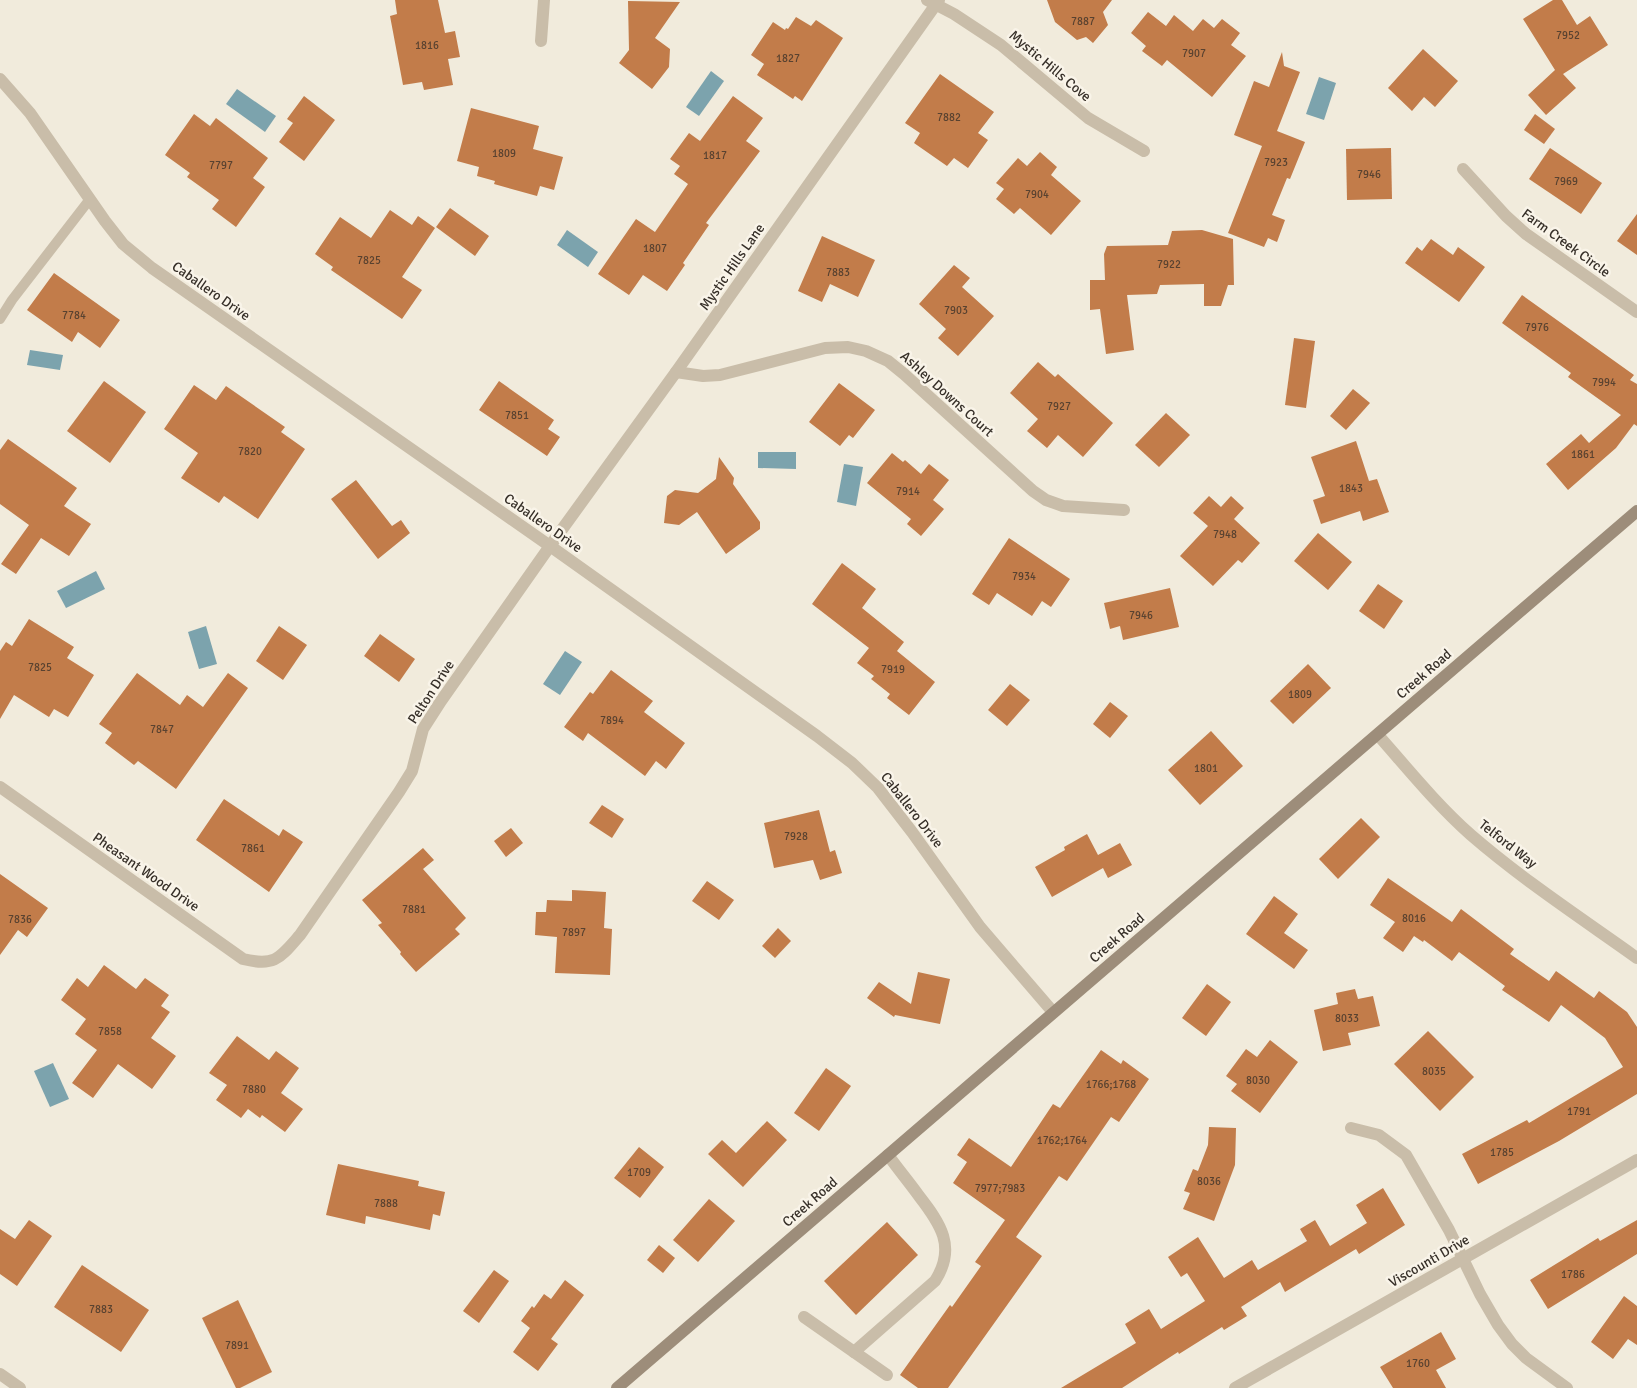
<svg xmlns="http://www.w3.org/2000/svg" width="1637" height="1388" font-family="Signika,sans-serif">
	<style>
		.water { fill: #7ca3ad }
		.building { fill: #c27c4a }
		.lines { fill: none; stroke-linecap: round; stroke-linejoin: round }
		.lane { stroke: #c9bda9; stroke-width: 10 }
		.street { stroke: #c9bda9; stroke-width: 12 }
		.secondary { stroke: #9d8d7a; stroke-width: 12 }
		.labels { text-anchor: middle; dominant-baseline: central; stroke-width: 5; stroke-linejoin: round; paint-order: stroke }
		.number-label { font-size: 11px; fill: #594230 }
		.street-label { font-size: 14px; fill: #362f28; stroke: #f9f4e9 }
	</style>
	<rect width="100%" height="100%" fill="#f1ebdc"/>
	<!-- water -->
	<g class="water">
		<path d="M711,71L724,81L699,116L686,107Z"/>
		<path d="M1319,77L1336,83L1324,120L1306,114Z"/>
		<path d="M237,89L276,116L265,132L226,104Z"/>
		<path d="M567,230L598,252L588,267L557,245Z"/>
		<path d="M30,350L63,355L60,370L27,365Z"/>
		<path d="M758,452H796V469L758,468Z"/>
		<path d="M844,464L863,467L856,506L837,502Z"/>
		<path d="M96,571L105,589L66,608L57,591Z"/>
		<path d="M206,626L217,664L199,669L188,632Z"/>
		<path d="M565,651L582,662L560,695L543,684Z"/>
		<path d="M53,1063L69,1099L50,1107L34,1071Z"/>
	</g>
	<!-- building -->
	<g class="building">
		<path d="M395,0H438L445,33L455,31L460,57L448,59L453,85L424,90L422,82L403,85L390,16L397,14Z"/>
		<path d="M1047,0H1112L1103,12L1108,25L1093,43L1086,37L1077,40L1055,22Z"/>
		<path d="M1553,0H1562L1577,25L1590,16L1608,45L1563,74L1576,88L1546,115L1528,95L1555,70L1523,19Z"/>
		<path d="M628,1L680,2L655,38L670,49L669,67L652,89L619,63L629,50Z"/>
		<path d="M1148,12L1166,26L1174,15L1193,31L1203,19L1214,28L1222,19L1240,33L1231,45L1246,56L1212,97L1167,60L1162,66L1142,51L1146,46L1131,33Z"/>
		<path d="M796,17L811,26L816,20L843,38L802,101L795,96L793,99L757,75L764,64L751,55L773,22L785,30L786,28L788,29Z"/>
		<path d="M1423,49L1458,81L1435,107L1424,97L1412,111L1388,88Z"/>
		<path d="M1282,52L1284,66L1300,72L1277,131L1305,142L1290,179L1287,178L1272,215L1285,220L1277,242L1268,238L1264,247L1228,233L1262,146L1234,135L1254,81L1269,87Z"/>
		<path d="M940,74L994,112L978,133L988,140L968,168L954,158L947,166L914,143L920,133L905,123Z"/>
		<path d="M304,96L335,120L304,161L279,142L293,123L287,119Z"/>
		<path d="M733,96L763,118L746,141L760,151L706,223L709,225L683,263L685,265L667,291L643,275L629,295L598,274L636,219L655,232L688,184L674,174L680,166L670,159L689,133L700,141Z"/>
		<path d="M471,108L539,126L533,149L563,157L554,190L540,186L537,196L494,184L495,181L477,176L479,167L457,161Z"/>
		<path d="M194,114L210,126L216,118L268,158L253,178L265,187L236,227L212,209L219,200L187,177L190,173L165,155Z"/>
		<path d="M1535,114L1555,129L1544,144L1524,130Z"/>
		<path d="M1391,148L1392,199L1347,200L1346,149Z"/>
		<path d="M1550,148L1602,183L1581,214L1529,179Z"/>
		<path d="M1040,152L1057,167L1051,175L1081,201L1051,235L1020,208L1014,214L996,199L1004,189L996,183L1018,158L1027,166Z"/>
		<path d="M450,208L489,236L475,256L436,227Z"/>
		<path d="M390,210L412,225L418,216L435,228L402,277L422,290L402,319L331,270L333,267L315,254L340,217L371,238Z"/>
		<path d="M1637,214V255L1617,241Z"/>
		<path d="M1202,230L1233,239L1234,285H1228L1221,306H1204V284L1160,285L1157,294L1127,295L1134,350L1106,354L1100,309L1090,310V280H1105L1104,254L1107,246L1168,245L1172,231Z"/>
		<path d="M822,236L875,260L858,297L830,284L822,302L798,291Z"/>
		<path d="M1431,239L1453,255L1458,247L1485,267L1459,302L1405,263L1417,247L1422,251Z"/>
		<path d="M954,265L970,278L962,287L994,316L958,356L938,338L946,329L919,304Z"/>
		<path d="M54,273L120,320L100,348L78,332L72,342L27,310Z"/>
		<path d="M1522,295L1634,375L1630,380L1637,384V426L1634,424L1616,448L1568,490L1546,464L1581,434L1589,443L1621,415L1568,377L1571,373L1502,323Z"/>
		<path d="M1294,338L1315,341L1306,408L1285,405Z"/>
		<path d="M1038,362L1055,377L1058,374L1113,423L1083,457L1058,435L1047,448L1027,431L1038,419L1010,393Z"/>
		<path d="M104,381L146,412L110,463L67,431Z"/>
		<path d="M499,381L554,420L548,429L560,437L547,456L479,410Z"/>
		<path d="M839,383L875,410L853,438L849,435L840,446L809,422Z"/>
		<path d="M194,385L216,400L226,386L285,427L281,432L305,449L258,519L224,496L219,503L181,478L198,453L164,429Z"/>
		<path d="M1353,389L1370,403L1346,430L1330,416Z"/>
		<path d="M1166,413L1190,435L1159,467L1135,445Z"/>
		<path d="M8,439L77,488L64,506L91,524L69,556L41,538L16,574L1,564L29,525L0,504V450Z"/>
		<path d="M1356,441L1369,481L1377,479L1389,512L1363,521L1360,511L1321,524L1313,500L1325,496L1311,457Z"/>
		<path d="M892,453L903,462L905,460L921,474L929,464L949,480L933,500L944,509L921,536L907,524L911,519L867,483Z"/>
		<path d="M719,457L734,478L733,484L760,522V529L726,554L697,512L679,525L664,523L667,496L675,490L698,493L716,479Z"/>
		<path d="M356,480L392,526L401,520L410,533L378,559L331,499Z"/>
		<path d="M1209,496L1221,507L1231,496L1244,508L1234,519L1260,543L1242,563L1238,560L1213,586L1180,556L1208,526L1193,513Z"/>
		<path d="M1318,533L1352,562L1328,590L1294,561Z"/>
		<path d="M1009,538L1070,579L1051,607L1042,601L1032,616L997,593L989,605L972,594Z"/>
		<path d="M842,563L876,589L862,608L904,642L897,651L935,682L909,715L887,698L890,694L871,679L874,676L857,663L869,648L812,604Z"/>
		<path d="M1378,584L1403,601L1384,629L1359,611Z"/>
		<path d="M1170,588L1179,627L1123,640L1120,626L1110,629L1104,603Z"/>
		<path d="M29,619L74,647L67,658L94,675L68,717L54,709L49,717L14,695L0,719V651L6,642L12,646Z"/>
		<path d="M279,626L307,645L283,680L256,661Z"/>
		<path d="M380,634L415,659L399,682L364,656Z"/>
		<path d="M1308,664L1331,688L1293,724L1270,701Z"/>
		<path d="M611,670L653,701L644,712L685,743L666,769L656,761L645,776L588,733L583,741L564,727L590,692L593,694Z"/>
		<path d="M137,673L180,705L187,695L203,707L228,673L248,688L176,789L138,761L134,765L105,743L112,733L99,724Z"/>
		<path d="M1010,684L1030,700L1007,726L988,710Z"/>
		<path d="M1110,702L1128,716L1110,738L1093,724Z"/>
		<path d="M1211,731L1243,766L1200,805L1168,770Z"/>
		<path d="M224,799L279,836L283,829L303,842L269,892L196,840Z"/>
		<path d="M602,805L624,819L612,838L589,823Z"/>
		<path d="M819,810L830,852L835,850L842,873L820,880L813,860L774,868L764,823Z"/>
		<path d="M1361,818L1380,837L1338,879L1319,859Z"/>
		<path d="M511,828L523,843L506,857L494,841Z"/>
		<path d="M1087,834L1098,855L1120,843L1132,865L1108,878L1103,868L1052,897L1035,867L1065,850L1064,847Z"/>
		<path d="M423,848L434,860L423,869L466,918L455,929L460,934L416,972L400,954L401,952L378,925L382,923L362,900Z"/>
		<path d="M0,874L48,908L27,937L18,930L0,955Z"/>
		<path d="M1388,878L1452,922L1461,909L1514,949L1510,954L1549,981L1556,971L1594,998L1599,991L1627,1012L1637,1027V1094L1559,1141L1478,1184L1462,1154L1527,1120L1529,1123L1623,1067L1605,1038L1561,1005L1549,1022L1502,990L1505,986L1459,952L1452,961L1424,940L1423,942L1414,936L1403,952L1383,938L1395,922L1370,905Z"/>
		<path d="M707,881L734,900L719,920L692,901Z"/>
		<path d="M572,890L606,892L604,928L612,929L610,975L555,973L557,937L535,935L536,912H546L547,900L572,901Z"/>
		<path d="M1274,896L1298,914L1284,933L1308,950L1294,969L1246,934Z"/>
		<path d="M778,928L791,941L775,958L762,946Z"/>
		<path d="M104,965L136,989L145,978L169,995L161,1006L170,1012L151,1038L176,1056L152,1089L118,1064L93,1098L72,1083L97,1050L75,1034L86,1019L61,1000L77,978L88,987Z"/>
		<path d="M918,972L950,979L940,1024L895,1015L894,1017L867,998L879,982L911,1004Z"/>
		<path d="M1207,984L1231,1002L1206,1036L1182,1018Z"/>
		<path d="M1355,989L1358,999L1373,996L1380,1026L1348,1033L1351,1045L1323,1051L1314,1010L1338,1004L1336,993Z"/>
		<path d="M1428,1031L1474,1077L1440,1111L1394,1064Z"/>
		<path d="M237,1036L269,1060L276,1051L299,1068L281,1093L303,1109L285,1132L262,1115L260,1118L248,1109L241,1118L216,1100L227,1085L209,1073Z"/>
		<path d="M1270,1040L1298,1062L1260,1113L1231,1091L1237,1084L1226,1076L1246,1049L1257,1057Z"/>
		<path d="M1101,1050L1121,1064L1123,1060L1149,1079L1119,1122L1111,1117L1067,1181L1059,1176L1016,1237L1042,1256L948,1388H918L900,1375L950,1305L952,1307L981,1266L975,1262L1005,1220L953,1183L967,1162L957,1155L969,1138L1011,1167L1053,1104L1060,1108Z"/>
		<path d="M826,1068L851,1086L819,1131L794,1113Z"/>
		<path d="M767,1121L787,1140L743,1187L708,1154L722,1140L736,1153Z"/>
		<path d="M1209,1127L1236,1128L1235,1165L1214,1221L1183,1209L1190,1193L1184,1191L1193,1169L1198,1171L1208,1145Z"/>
		<path d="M639,1147L664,1167L640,1198L614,1178Z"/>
		<path d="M338,1164L419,1181L418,1186L445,1192L440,1216L433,1214L430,1230L366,1216L365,1224L326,1215Z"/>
		<path d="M1383,1188L1405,1225L1359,1254L1356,1249L1285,1292L1280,1282L1241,1307L1247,1316L1224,1330L1222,1327L1179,1354L1178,1352L1122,1388H1061L1136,1343L1125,1324L1149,1309L1161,1329L1205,1301L1187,1273L1181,1277L1168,1257L1198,1237L1224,1278L1252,1260L1258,1270L1307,1241L1300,1229L1315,1220L1330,1246L1367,1223L1356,1205Z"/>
		<path d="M709,1199L735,1221L698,1262L673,1240Z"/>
		<path d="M29,1220L52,1236L17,1286L0,1274V1229L15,1239Z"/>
		<path d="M1637,1220V1254L1548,1309L1530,1280L1598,1238L1600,1241Z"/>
		<path d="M887,1222L918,1255L856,1315L824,1281Z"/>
		<path d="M659,1245L675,1258L663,1273L647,1260Z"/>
		<path d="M82,1265L149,1310L121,1352L54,1307Z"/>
		<path d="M494,1270L509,1281L479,1323L463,1311Z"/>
		<path d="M565,1280L584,1295L551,1339L558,1344L538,1371L513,1352L530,1328L521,1321L532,1306L534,1308L544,1294L551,1299Z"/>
		<path d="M1624,1296L1637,1306V1345L1628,1339L1613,1359L1591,1342Z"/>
		<path d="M238,1300L272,1372L240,1388H236L202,1318Z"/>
		<path d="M1441,1332L1456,1359L1436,1370L1446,1388H1393L1380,1367Z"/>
	</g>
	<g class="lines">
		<!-- lane -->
		<path class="lane" d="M0,319L12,300L90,199"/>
		<!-- street -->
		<g class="street">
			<path d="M927,0L954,14L1001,45L1088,118L1144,151"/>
			<path d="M541,41L544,0"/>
			<path d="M0,79L30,113L105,221L123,244L152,268L550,546L817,736L852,763L878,788L912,832L980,927L1053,1012"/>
			<path d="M1463,169L1506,216L1526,234L1637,312"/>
			<path d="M676,372L703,376L720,375L825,348L848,347L866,351L888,361L904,374L1033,491L1046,500L1063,506L1124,510"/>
			<path d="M1378,735C1408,769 1437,805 1471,835C1523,880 1581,918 1637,958"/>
			<path d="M0,787L243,959C275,967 280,958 300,935L399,792L412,771L423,729L441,701L550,546L676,372L939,0"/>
			<path d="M1351,1128L1379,1135L1406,1155L1449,1230L1480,1294L1498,1325L1512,1344L1526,1358L1567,1388"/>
			<path d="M804,1317L887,1375"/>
			<path d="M854,1352L935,1281C957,1247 940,1223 919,1196C909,1182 898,1169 888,1155"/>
			<path d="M0,1374L20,1388"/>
			<path d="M1235,1388L1637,1160"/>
		</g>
		<!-- secondary -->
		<path class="secondary" d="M617,1388L1637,511"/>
	</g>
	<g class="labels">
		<!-- number labels -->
		<g class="number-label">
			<text x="1083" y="21">7887</text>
			<text x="1568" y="35">7952</text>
			<text x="427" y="45">1816</text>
			<text x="1194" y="53">7907</text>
			<text x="788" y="58">1827</text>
			<text x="949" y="117">7882</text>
			<text x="504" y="153">1809</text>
			<text x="715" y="155">1817</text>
			<text x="1276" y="162">7923</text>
			<text x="221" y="165">7797</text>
			<text x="1369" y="174">7946</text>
			<text x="1566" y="181">7969</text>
			<text x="1037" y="194">7904</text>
			<text x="655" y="248">1807</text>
			<text x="369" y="260">7825</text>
			<text x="1169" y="264">7922</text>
			<text x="838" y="272">7883</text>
			<text x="956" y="310">7903</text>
			<text x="74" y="315">7784</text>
			<text x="1537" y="327">7976</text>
			<text x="1604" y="382">7994</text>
			<text x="1059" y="406">7927</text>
			<text x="517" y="415">7851</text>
			<text x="250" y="451">7820</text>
			<text x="1583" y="454">1861</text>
			<text x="1351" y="488">1843</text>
			<text x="908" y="491">7914</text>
			<text x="1225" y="534">7948</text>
			<text x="1024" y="576">7934</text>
			<text x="1141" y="615">7946</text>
			<text x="40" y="667">7825</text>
			<text x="893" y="669">7919</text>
			<text x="1300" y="694">1809</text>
			<text x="612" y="720">7894</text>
			<text x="162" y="729">7847</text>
			<text x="1206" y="768">1801</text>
			<text x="796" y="836">7928</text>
			<text x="253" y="848">7861</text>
			<text x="414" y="909">7881</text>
			<text x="1414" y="918">8016</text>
			<text x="20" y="919">7836</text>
			<text x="574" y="932">7897</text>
			<text x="1347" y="1018">8033</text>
			<text x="110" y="1031">7858</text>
			<text x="1434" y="1071">8035</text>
			<text x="1258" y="1080">8030</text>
			<text x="1111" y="1084">1766;1768</text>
			<text x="254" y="1089">7880</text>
			<text x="1579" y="1111">1791</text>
			<text x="1062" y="1140">1762;1764</text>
			<text x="1502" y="1152">1785</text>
			<text x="639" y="1172">1709</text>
			<text x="1209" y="1181">8036</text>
			<text x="1000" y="1188">7977;7983</text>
			<text x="386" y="1203">7888</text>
			<text x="1573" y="1274">1786</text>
			<text x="101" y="1309">7883</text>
			<text x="237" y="1345">7891</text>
			<text x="1418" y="1363">1760</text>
		</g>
		<!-- street labels -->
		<g class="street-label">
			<text transform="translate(1050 66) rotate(40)">Mystic Hills Cove</text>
			<text transform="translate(1566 243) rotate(36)">Farm Creek Circle</text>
			<text transform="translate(732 267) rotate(-55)">Mystic Hills Lane</text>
			<text transform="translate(211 291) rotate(35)">Caballero Drive</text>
			<text transform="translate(947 394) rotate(42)">Ashley Downs Court</text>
			<text transform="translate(543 523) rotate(35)">Caballero Drive</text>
			<text transform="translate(1424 674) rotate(-41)">Creek Road</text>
			<text transform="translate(431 692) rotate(-57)">Pelton Drive</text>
			<text transform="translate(912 810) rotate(52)">Caballero Drive</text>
			<text transform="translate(1508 844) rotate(38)">Telford Way</text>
			<text transform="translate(146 872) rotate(35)">Pheasant Wood Drive</text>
			<text transform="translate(1117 938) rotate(-41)">Creek Road</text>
			<text transform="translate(810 1202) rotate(-41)">Creek Road</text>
			<text transform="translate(1429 1261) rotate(-30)">Viscounti Drive</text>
		</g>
	</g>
</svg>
